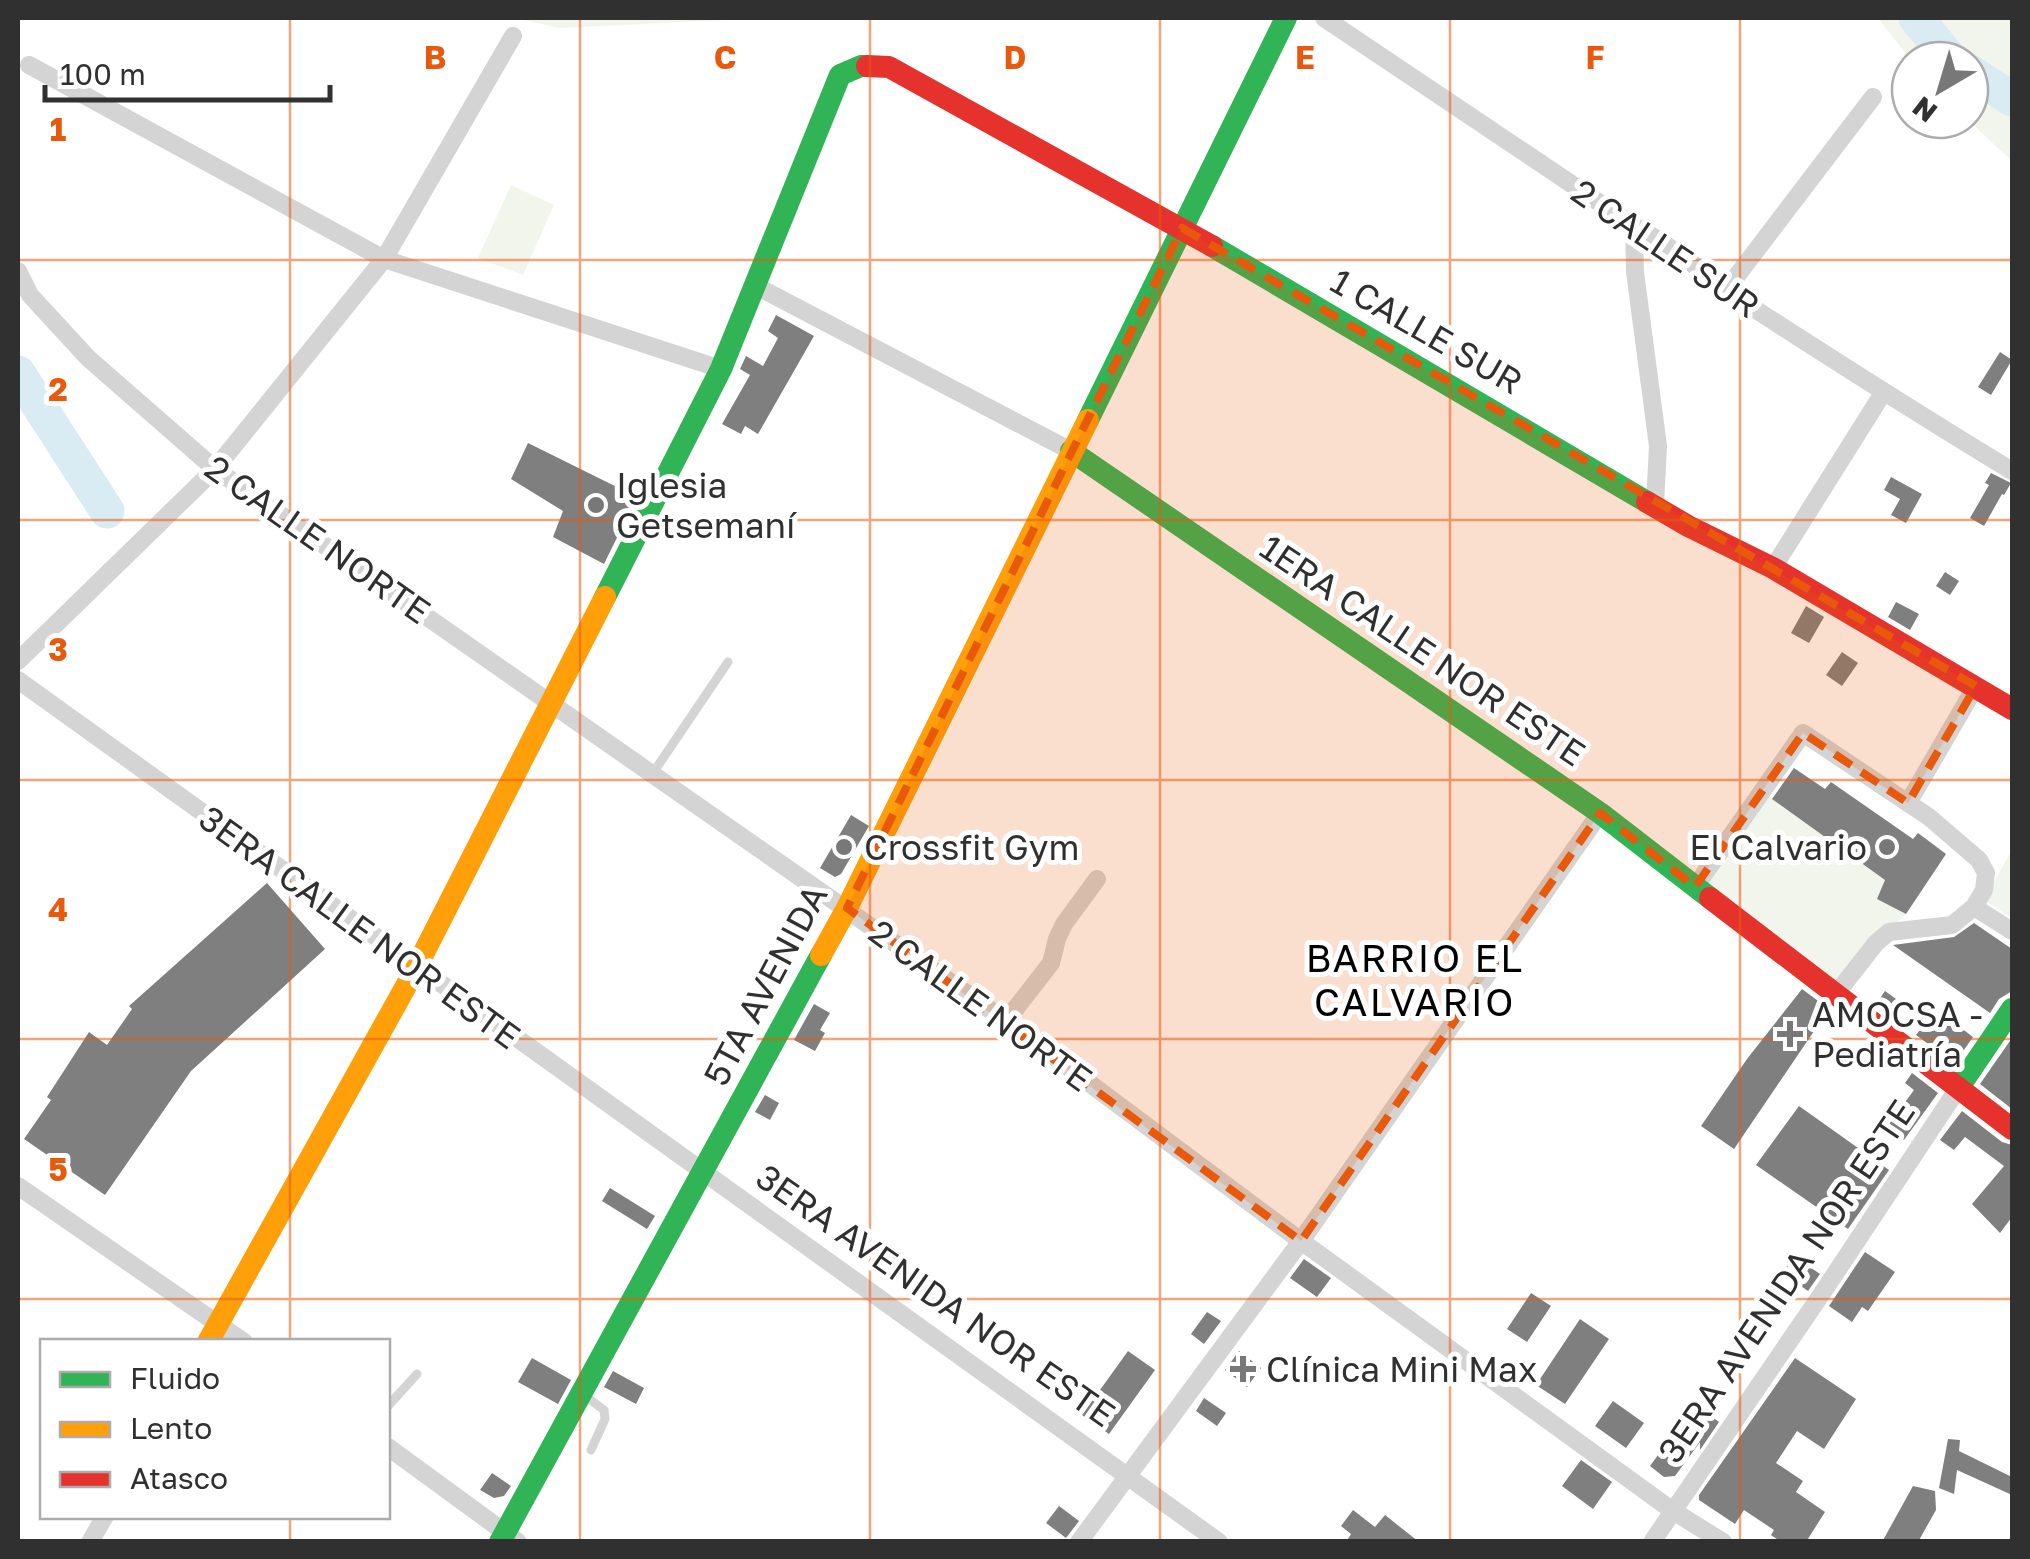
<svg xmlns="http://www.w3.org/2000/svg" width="2030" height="1559" font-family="'Golos Text',sans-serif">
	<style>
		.green { fill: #f2f5ec }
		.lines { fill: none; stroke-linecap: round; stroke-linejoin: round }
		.river { stroke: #d9ebf3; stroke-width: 35 }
		.building { fill: #7f7f7f }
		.lane { stroke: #d4d4d4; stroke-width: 9 }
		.street { stroke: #d4d4d4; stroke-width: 18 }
		.fast { stroke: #30b455; stroke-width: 22 }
		.slow { stroke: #ff9f0a; stroke-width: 22 }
		.jam { stroke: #e5322d; stroke-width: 22 }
		.marked { fill: #e8590c; fill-opacity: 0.2; stroke: #e8590c; stroke-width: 8; stroke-dasharray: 20 12; stroke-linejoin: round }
		.grid { fill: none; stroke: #e8590c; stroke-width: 2.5; stroke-opacity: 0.55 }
		.poi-dot { fill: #787878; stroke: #fff; stroke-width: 4 }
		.labels { text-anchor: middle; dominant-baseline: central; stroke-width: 10; stroke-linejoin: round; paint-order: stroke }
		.street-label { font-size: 35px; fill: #303030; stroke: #fff }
		.poi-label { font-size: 35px; fill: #303030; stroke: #fff; text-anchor: start }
		.neighbourhood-label { font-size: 38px; letter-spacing: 2.5px; fill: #000; stroke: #fff }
		.grid-label { font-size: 32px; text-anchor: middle; font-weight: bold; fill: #e8590c; stroke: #fff; stroke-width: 10; stroke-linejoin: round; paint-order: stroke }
	</style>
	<rect width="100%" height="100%" fill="#fff"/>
	<!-- green -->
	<g class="green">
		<path d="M516,18H771L558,28Z"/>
		<path d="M1878,18H2012V161L1968,120L1970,60H1911Z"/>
		<path d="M511,185L554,205L523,275L478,258Z"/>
		<path d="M1768,796L1885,880L1878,899L1906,914L1835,981L1705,883Z"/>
		<path d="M2012,850V918L1984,900Z"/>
	</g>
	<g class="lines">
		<!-- river -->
		<g class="river">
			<path d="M1916,18L1951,60"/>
			<path d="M1970,72L2012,99"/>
			<path d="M18,373L107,511"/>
		</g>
	</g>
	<!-- building -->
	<g class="building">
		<path d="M776,315L814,336L758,434L745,426L741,434L722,424L750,375L740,369L746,356L763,366L778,338L768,331Z"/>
		<path d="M2000,352L2012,360L1991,395L1978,387Z"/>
		<path d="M528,443L637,497L604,564L553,537L563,511L511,479Z"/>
		<path d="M1991,473L2011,483L2004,495L2002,494L1984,526L1970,518L1989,485L1985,483Z"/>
		<path d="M1891,477L1922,494L1906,523L1891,515L1900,499L1884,490Z"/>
		<path d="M1945,572L1959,581L1950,595L1936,586Z"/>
		<path d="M1896,602L1919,614L1910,630L1888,617Z"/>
		<path d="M1806,606L1824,617L1809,643L1791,633Z"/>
		<path d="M1842,652L1858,663L1842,686L1826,675Z"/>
		<path d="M1794,768L1825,789L1831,782L1913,839L1918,833L1946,854L1906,914L1877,899L1885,880L1772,799Z"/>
		<path d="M851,815L869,826L841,874L835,877L820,868Z"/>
		<path d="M267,883L325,949L191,1071L105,1195L24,1139L51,1100L47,1097L89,1032L107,1045L132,1009L129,1006Z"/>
		<path d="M1974,923L2012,949V991L1999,999L1990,1013L1893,945L1954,937Z"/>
		<path d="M1802,989L1829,1009L1734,1149L1701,1126L1747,1059Z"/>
		<path d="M1885,991L1903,1004L1893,1017L1876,1004Z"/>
		<path d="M814,1004L830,1013L820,1030L825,1033L815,1051L794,1040Z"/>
		<path d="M1936,1009L1973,1037L1959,1057L1936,1040L1931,1046L1916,1035Z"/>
		<path d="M2012,1038V1109L1980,1084Z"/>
		<path d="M1912,1073L1938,1093L1904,1140L1887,1127L1914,1090L1905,1083Z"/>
		<path d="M765,1095L779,1103L770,1120L755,1112Z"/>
		<path d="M1799,1106L1889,1170L1848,1229L1756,1165Z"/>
		<path d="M1962,1111L2002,1142L2012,1145V1217L2000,1233L1972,1204L2004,1166L1965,1137L1954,1150L1940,1140Z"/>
		<path d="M610,1188L655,1216L647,1229L602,1201Z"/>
		<path d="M1865,1252L1895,1272L1868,1311L1862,1307L1852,1322L1829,1306Z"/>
		<path d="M1794,1256L1820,1274L1808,1291L1782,1273Z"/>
		<path d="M1304,1259L1331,1278L1317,1297L1290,1278Z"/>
		<path d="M1531,1293L1551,1306L1527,1342L1507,1329Z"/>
		<path d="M1207,1312L1221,1321L1204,1344L1191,1334Z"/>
		<path d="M1580,1319L1609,1339L1565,1404L1536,1385Z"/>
		<path d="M1128,1351L1155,1370L1109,1434L1082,1415Z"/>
		<path d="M1239,1351L1261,1368L1247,1387L1225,1370Z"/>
		<path d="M532,1358L571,1380L558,1404L518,1382Z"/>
		<path d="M1795,1358L1856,1399L1824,1449L1797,1431L1776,1463L1803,1481L1796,1492L1825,1512L1806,1542H1781L1771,1535L1774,1530L1744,1510L1735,1524L1699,1500V1495Z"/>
		<path d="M613,1371L644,1388L636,1404L604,1387Z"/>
		<path d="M1204,1398L1226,1413L1217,1426L1196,1411Z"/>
		<path d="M1613,1401L1644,1423L1626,1448L1595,1426Z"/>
		<path d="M1695,1404L1719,1422L1700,1450V1442L1675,1476L1664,1477L1650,1466Z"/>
		<path d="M1948,1439L1960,1440L1959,1451L2012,1477V1495L1957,1470L1954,1494L1939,1488Z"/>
		<path d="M1581,1460L1612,1482L1593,1509L1562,1486Z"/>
		<path d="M492,1473L511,1486L504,1496L494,1498L480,1490Z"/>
		<path d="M1913,1486L1935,1491L1936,1510L1918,1542H1882Z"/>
		<path d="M1059,1506L1079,1521L1066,1538L1046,1523Z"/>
		<path d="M1353,1510L1375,1527L1385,1515L1419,1542H1346L1351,1534L1341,1526Z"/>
	</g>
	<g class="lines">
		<!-- lane -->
		<g class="lane">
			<path d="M653,773L728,662"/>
			<path d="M584,1395L604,1410L605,1419L591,1450"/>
			<path d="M388,1406L417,1374"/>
		</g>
		<!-- street -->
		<g class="street">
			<path d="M1324,18L1634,226C1675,247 1709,278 1747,304C1835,361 1923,417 2012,471"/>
			<path d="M29,65L384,259L721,369"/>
			<path d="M1634,226L1635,272L1658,446L1655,505"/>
			<path d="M18,271L30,295L88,358L215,469L1006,1021L1301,1241L1673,1511L1723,1542"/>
			<path d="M756,286L1071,451"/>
			<path d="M1726,290L1873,97"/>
			<path d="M1773,568L1883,393"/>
			<path d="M18,661L215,469L384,259L513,36"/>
			<path d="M18,680L1219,1542"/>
			<path d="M1908,803L1976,686"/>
			<path d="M1695,887L1803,733L1929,817L1979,860L1986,873L1984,890L1974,907L1952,925L1889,932L1876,943L1836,994"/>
			<path d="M1974,907L2012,931"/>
			<path d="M1006,1021L1051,963L1057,939L1064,924L1097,879"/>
			<path d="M18,1186L244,1342"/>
			<path d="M388,1447L518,1542"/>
			<path d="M90,1542L105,1516"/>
			<path d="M1079,1542L1301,1241L1600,813"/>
			<path d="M1652,1542L1823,1292L1959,1087"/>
		</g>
		<!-- fast -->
		<g class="fast">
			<path d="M1212,246L1647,502"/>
			<path d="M1088,420L1286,18"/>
			<path d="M1071,451L1600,813L1710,898"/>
			<path d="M605,597L721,369L840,75L861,66H867"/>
			<path d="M1959,1087L2012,1009"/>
			<path d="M500,1542L821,955"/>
		</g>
		<!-- slow -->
		<g class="slow">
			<path d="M821,955L847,908L1088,420"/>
			<path d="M208,1342L416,968L605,597"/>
		</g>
		<!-- jam -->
		<g class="jam">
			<path d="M867,66L889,67L1212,246"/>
			<path d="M1647,502L1688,526L1773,568L2012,709"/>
			<path d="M1710,898L2012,1129"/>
		</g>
	</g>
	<!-- marked area -->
	<path class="marked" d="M1182,228L1976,686L1908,803L1803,733L1695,887L1600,813L1301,1241L847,908Z"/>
	<!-- grid -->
	<path class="grid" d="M290,18V1342M580,18V1542M870,18V1542M1160,18V1542M1450,18V1542M1740,18V1542M18,260H2012M18,520H2012M18,780H2012M18,1039H2012M18,1299H2012M290,1516V1542"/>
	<!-- markers -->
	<g class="poi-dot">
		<circle cx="596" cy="505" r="10"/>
		<circle cx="844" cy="847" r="10"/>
		<circle cx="1887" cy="847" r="10"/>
		<path d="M1785 1019h10v10h10v10h-10v10h-10v-10h-10v-10h10z"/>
		<path d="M1238 1354h10v10h10v10h-10v10h-10v-10h-10v-10h10z"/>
	</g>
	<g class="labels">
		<!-- street labels -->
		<g class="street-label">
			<text transform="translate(1666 248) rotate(34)">2 CALLE SUR</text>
			<text transform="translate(1427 331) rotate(30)">1 CALLE SUR</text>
			<text transform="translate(318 539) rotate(35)">2 CALLE NORTE</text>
			<text transform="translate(1423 650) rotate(34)">1ERA CALLE NOR ESTE</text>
			<text transform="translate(360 927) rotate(36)">3ERA CALLE NOR ESTE</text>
			<text transform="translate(765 985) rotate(-62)">5TA AVENIDA</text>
			<text transform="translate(981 1005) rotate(36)">2 CALLE NORTE</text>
			<text transform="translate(1786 1281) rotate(-56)">3ERA AVENIDA NOR ESTE</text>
			<text transform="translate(936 1295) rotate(35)">3ERA AVENIDA NOR ESTE</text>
		</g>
		<!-- poi labels -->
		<g class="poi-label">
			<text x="616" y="485">Iglesia<tspan x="616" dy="40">Getsemaní</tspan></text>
			<text x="864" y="847">Crossfit Gym</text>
			<text x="1867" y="847" text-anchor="end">El Calvario</text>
			<text x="1812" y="1014">AMOCSA -<tspan x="1812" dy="40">Pediatría</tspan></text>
			<text x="1266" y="1369">Clínica Mini Max</text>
		</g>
		<!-- neighbourhood labels -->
		<g class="neighbourhood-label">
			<text x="1415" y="957">BARRIO EL<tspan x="1415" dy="44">CALVARIO</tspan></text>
		</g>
	</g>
	<g class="grid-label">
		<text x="435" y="69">B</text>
		<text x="725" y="69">C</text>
		<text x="1015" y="69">D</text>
		<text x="1305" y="69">E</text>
		<text x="1595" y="69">F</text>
		<text x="58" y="141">1</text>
		<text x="58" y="401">2</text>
		<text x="58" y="661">3</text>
		<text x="58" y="921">4</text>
		<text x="58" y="1181">5</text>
	</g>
	<!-- border -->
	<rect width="2030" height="1559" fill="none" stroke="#303030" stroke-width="40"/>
	<!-- legend -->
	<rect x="40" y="1339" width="350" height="180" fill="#ffffff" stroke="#acacac" stroke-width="2.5"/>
	<rect x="60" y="1372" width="50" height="15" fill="#30b455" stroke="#acacac" stroke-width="2.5"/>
	<text x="130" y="1389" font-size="30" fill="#303030">Fluido</text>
	<rect x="60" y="1422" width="50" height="15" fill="#ff9f0a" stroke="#acacac" stroke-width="2.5"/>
	<text x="130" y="1439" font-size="30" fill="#303030">Lento</text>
	<rect x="60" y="1472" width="50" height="15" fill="#e5322d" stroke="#acacac" stroke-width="2.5"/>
	<text x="130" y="1489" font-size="30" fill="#303030">Atasco</text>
	<!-- north arrow -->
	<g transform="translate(1940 90) rotate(218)"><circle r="48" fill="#ffffff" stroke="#acacac" stroke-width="2.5"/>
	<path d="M0-8L18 38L0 25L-18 38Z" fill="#787878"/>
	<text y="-15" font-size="28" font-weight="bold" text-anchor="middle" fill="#303030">N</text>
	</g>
	<!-- scale -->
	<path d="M45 85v15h285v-15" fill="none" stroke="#303030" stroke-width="5"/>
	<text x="60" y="85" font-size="30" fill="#303030" stroke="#ffffff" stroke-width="8" paint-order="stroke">100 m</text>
</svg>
